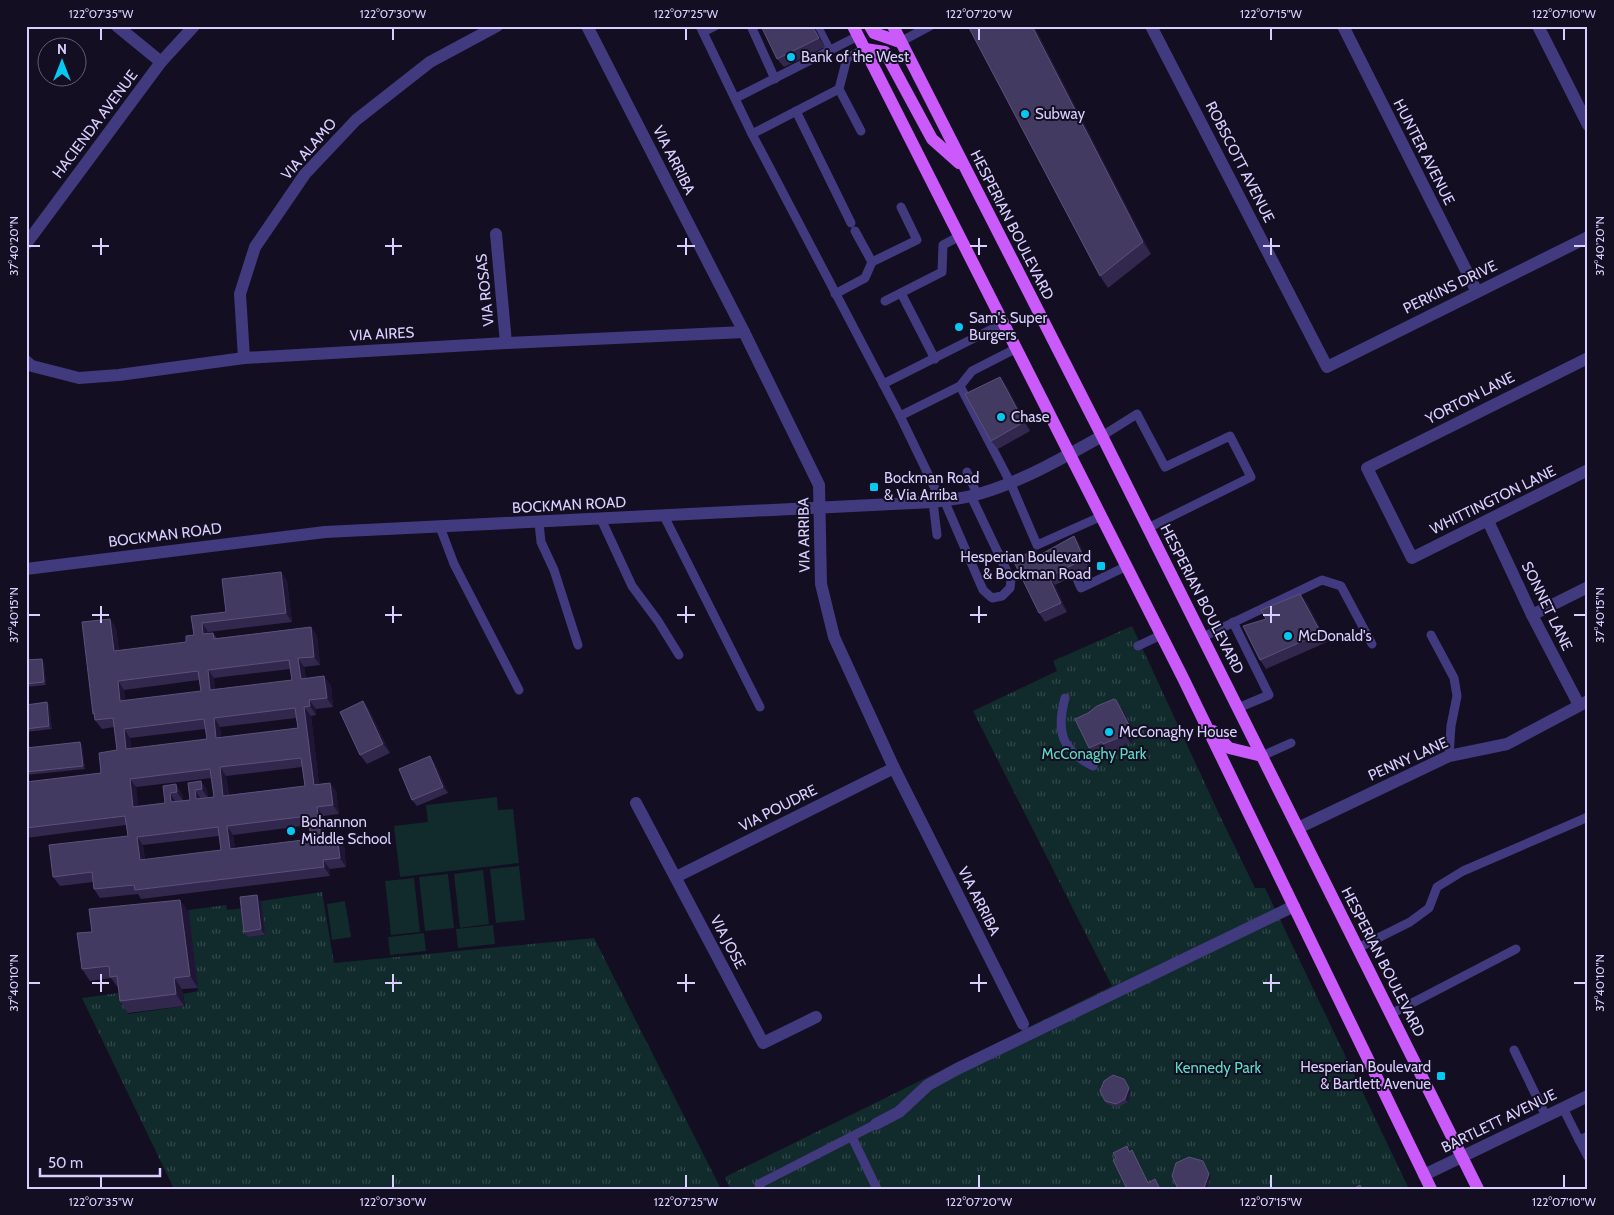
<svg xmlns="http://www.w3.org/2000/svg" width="1614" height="1215" font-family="Cabin,sans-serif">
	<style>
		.grass { fill: #112a2b }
		.park { fill: url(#park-tufts) }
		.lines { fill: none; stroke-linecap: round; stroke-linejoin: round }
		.service { stroke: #423a7f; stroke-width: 9 }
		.minor { stroke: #423a7f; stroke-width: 12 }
		.tertiary { stroke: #423a7f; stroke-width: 12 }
		.primary { stroke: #ca5afa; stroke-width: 12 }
		.wall { fill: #32284e; fill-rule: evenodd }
		.shaded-wall { fill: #1e1634 }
		.building { fill: #433a61; stroke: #5b517a; fill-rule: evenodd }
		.ticks { fill: none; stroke: #d8cffe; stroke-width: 2 }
		.poi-dot { fill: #07c8f1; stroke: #130e21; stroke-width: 2 }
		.labels { text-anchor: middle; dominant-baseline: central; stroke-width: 4; stroke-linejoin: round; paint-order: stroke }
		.poi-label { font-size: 15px; fill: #d8cffe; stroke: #130e21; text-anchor: start }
		.street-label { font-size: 15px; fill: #d8cffe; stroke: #130e21 }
		.park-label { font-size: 15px; fill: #5edbc5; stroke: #130e21 }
		.neatline { fill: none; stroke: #d8cffe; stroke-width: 2 }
		.ticks-label { font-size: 12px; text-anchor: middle; fill: #d8cffe }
	</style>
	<defs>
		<pattern id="park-tufts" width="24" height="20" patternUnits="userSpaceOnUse" patternTransform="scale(1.25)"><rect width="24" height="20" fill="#112a2b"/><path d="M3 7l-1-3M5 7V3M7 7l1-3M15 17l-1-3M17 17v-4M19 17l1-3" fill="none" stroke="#33484b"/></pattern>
	</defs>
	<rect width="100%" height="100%" fill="#130e21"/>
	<!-- grass -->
	<g class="grass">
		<path d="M497,797L498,810L513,809L519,863L400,877L394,826L428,822L426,805Z"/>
		<path d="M519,866L525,920L496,923L490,869Z"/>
		<path d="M483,870L489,924L460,928L454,874Z"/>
		<path d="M448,874L454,928L425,931L419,877Z"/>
		<path d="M414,878L420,932L391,935L385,881Z"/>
		<path d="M345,901L351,937L332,940L327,904Z"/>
		<path d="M493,925L495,944L458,948L456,929Z"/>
		<path d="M424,933L426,951L390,955L388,937Z"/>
	</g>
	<!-- park -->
	<g class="park">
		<path d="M1132,626L1221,818L1255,888H1265L1409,1189H730L725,1177L1112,986L973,711L1057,671L1053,661Z"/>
		<path d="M322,892L334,963L594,938L721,1189H174L82,998L126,992L128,1014L185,1006L183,994L198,991L188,910L226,905L227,910L245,908L248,937L265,935L261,901Z"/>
	</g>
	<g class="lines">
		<!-- service -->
		<g class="service">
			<path d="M700,26L752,134L900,416L941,501"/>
			<path d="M751,26L775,79"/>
			<path d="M817,26L830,51"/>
			<path d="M703,32L715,26"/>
			<path d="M900,42L930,26"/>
			<path d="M839,89L861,131"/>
			<path d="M736,98L858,36"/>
			<path d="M796,111L851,223"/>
			<path d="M752,134L839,89L847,58L865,49"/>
			<path d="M855,231L872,262L917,240L901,207"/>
			<path d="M901,293L935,359"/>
			<path d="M835,294L865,278L872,262"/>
			<path d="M885,301L942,272L943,245L960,236"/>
			<path d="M883,384L1004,323"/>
			<path d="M960,386L1010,482L1037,545L1102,516"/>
			<path d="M900,416L960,386L972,371L1017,348"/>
			<path d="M1102,436L1137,414L1165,467L1230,436L1251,477L1148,528"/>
			<path d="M967,472L977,494"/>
			<path d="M944,500L983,590L992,598L1002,596L1010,588L1011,580L971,496"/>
			<path d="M933,502L937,535"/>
			<path d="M664,516L760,707"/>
			<path d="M601,519L632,586L658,621L679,655"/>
			<path d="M539,523L541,542L554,570L578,645"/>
			<path d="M440,527L454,564L519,690"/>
			<path d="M1071,566L1081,588L1127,566"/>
			<path d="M1233,622L1269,695L1238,708"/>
			<path d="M1431,635L1454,678L1457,696L1451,726L1449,756"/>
			<path d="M1203,637L1322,580L1341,586L1372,644"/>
			<path d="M1138,646L1161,635"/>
			<path d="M1065,698C1056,731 1061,750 1093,766"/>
			<path d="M1262,756L1291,743"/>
			<path d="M1358,948L1410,922L1429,908L1437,887L1463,871L1588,817"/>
			<path d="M1391,1014L1516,949"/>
			<path d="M1514,1050L1546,1116"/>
			<path d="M1563,1108L1579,1140"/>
			<path d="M1588,1136L1579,1140L1588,1157"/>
			<path d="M852,1137L877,1189"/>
			<path d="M761,1189L759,1184L876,1124"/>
		</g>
		<!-- minor -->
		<g class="minor">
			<path d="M117,26L161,62"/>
			<path d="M587,26L744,332L819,485L821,584L834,637L894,768L1023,1024"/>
			<path d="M1151,26L1327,367L1588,237"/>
			<path d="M1343,26L1477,292"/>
			<path d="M1538,26L1588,125"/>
			<path d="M496,234L506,343"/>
			<path d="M244,358L240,294L255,247L305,174L356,120L430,62L497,26"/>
			<path d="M1588,358L1367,468L1412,558L1588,470"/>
			<path d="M26,361L32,366L79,378L119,375L244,358L506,343L744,332"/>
			<path d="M1488,521L1532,615L1579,705"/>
			<path d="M1532,615L1588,587"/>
			<path d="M636,803L763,1043L816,1017"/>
			<path d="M1298,828L1449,756L1507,744L1588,701"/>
			<path d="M676,877L894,768"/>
			<path d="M876,1124L899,1112L928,1085L957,1069L1294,906"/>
			<path d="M1424,1175L1588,1096"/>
		</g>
		<!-- tertiary -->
		<g class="tertiary">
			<path d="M26,244L161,62L194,26"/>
			<path d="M26,569L325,532L933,502C946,500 959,499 971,496C1018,484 1061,459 1102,436"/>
		</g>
		<!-- primary -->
		<g class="primary">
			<path d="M853,26L1183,678L1431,1189"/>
			<path d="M870,26L874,33L900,42"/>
			<path d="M893,26L1102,436L1478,1189"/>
			<path d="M865,49L885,52L932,139L959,163"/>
			<path d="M1213,731L1229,748L1262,756"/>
		</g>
	</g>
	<!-- wall -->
	<g class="wall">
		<path d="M814,26L825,47L784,67L777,59Z"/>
		<path d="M968,26H1034L1151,254L1108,288L1100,276Z"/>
		<path d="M1006,385L1030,431L998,449L991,441Z"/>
		<path d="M1074,536L1080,545L1090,568L1055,585L1067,612L1045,622L1039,613L1035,550L1039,555Z"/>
		<path d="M281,572L287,581L292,622L208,632L209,634L213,633L217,638L311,627L317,636L320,665L304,667L306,678L331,685L333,707L316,709V715L311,716L319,784L330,783L336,791L339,814L323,816L326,837L337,836L344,845L346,867L330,869V876L141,899L138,894L100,898L94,889L93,882L60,886L53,877L128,836L126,825L26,838V782L101,773L117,750L114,727L102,729L95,720V716L93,714L110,619L116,628L119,651L186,642L194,635L191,616L226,612ZM290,669L292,680L215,689L214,678ZM199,680L201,691L125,700L124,690ZM296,718L298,728L221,738L220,727ZM205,729L207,739L131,749L130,738ZM302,767L305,786L229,795L226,776ZM212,778L214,797L208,798L207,790L201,781L188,783L190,800L183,801L182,793L163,786L165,803L138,806L136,787ZM310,825L311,839L235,848L233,835ZM219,836L221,850L145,860L143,845Z"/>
		<path d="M1300,594L1307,603L1327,642L1266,669L1260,660L1266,619Z"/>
		<path d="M26,660L44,662L46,685L26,687Z"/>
		<path d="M363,701L369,710L390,753L367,764L360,755Z"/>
		<path d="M47,702L49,705L52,729L26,732V705Z"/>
		<path d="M1122,709L1137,736L1134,738L1131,744L1127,743L1123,745L1124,747L1109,753L1108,751L1095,757L1089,748Z"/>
		<path d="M80,742L82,745L85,769L26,775V748Z"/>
		<path d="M434,762L448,793L417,806L412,800Z"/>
		<path d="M261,901L265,935L248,937L244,932Z"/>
		<path d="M189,912L198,988L182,989L184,1006L128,1013L120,1001L119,989L111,978L90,981L82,969L92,932Z"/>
		<path d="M1126,1082L1131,1091L1128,1102L1118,1107L1107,1104L1105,1101Z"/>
	</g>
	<!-- shaded-wall -->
	<g class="shaded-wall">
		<path d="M812,26H814L825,47L819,38Z"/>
		<path d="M1032,26H1034L1151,254L1143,242Z"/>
		<path d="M1000,377L1006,385L1030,431L1024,422Z"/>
		<path d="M1074,536L1080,545L1090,568L1084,559Z"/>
		<path d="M281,572L287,581L292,622L286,613Z"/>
		<path d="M1049,577L1055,585L1067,612L1061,603Z"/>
		<path d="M1300,594L1307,603L1327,642L1321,633Z"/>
		<path d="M110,619L116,628L120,660L114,651Z"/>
		<path d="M202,623L208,632L210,643L203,634Z"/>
		<path d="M311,627L317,636L320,665L314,657Z"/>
		<path d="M298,658L304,667L307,687L301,679Z"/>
		<path d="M42,659L44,662L46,685L44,682Z"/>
		<path d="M208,670L214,678L217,699L210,690Z"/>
		<path d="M324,676L331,685L333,707L327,698Z"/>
		<path d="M118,681L124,690L127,710L120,701Z"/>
		<path d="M309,700L316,709V715L310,706Z"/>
		<path d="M1116,700L1122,709L1137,736L1130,727Z"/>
		<path d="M363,701L369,710L390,753L383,744Z"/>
		<path d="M47,702L49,705L52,729L49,726Z"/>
		<path d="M304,707L311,716L320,793L314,785Z"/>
		<path d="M214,718L220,727L222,747L216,738Z"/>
		<path d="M124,729L130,738L132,758L126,749Z"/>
		<path d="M1128,729L1134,738L1131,744L1125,735Z"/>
		<path d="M80,742L82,745L85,769L83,766Z"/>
		<path d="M430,756L434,762L448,793L443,787Z"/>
		<path d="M220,767L226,776L230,805L223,796Z"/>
		<path d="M130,779L136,787L140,816L133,807Z"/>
		<path d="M201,781L207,790L208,798L202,789Z"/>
		<path d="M330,783L336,791L339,814L333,805Z"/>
		<path d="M176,784L182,793L183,801L177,792Z"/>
		<path d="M195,790L201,799H196Z"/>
		<path d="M170,793L176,802H171Z"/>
		<path d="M317,807L323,816L327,847L321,838Z"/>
		<path d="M227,826L233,835L236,858L230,849Z"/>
		<path d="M337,836L344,845L346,867L340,858Z"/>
		<path d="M137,837L143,845L146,869L140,860Z"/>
		<path d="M323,860L330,869V876L324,867Z"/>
		<path d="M257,895L261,901L265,935L261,929Z"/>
		<path d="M180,900L189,912L198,988L190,976Z"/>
		<path d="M174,978L182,989L184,1006L176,994Z"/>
		<path d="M1124,1079L1131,1091L1128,1102L1125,1099Z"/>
		<path d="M1203,1161L1211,1177L1207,1189H1205L1204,1188Z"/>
	</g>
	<!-- building -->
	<g class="building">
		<path d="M761,26H812L819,38L777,59Z"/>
		<path d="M968,26H1032L1143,242L1100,276Z"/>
		<path d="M1000,377L1024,422L991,441L965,394Z"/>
		<path d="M1074,536L1084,559L1049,577L1061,603L1039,613L1013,560L1035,550L1038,556Z"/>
		<path d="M281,572L286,613L202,623L203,634L213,633L214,639L311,627L314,657L298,658L301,679L324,676L327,698L309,700L310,706L304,707L314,785L330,783L333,805L317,807L321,838L337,836L340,858L323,860L324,867L135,890L134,885L94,889L92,872L53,877L49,845L128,836L125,816L26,828V782L101,773L99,753L117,750L113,718L95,720L94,713L93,714L82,622L110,619L114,651L186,642V636L194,635L191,616L226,612L222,579ZM289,660L292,680L210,690L208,670ZM198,671L201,691L120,701L118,681ZM295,708L298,728L216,738L214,718ZM204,719L207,739L126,749L124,729ZM301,758L305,786L223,796L220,767ZM210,769L214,797L196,799L195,790L202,789L201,781L188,783L190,800L171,802L170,793L177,792L176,784L163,786L165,803L133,807L130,779ZM308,816L311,839L230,849L227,826ZM218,827L221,850L140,860L137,837Z"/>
		<path d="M1300,594L1321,633L1260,660L1243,626L1266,619L1261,610Z"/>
		<path d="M42,659L44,682L26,684V660Z"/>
		<path d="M1114,699L1116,700L1130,727L1128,729L1125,735L1121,734L1117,736L1118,738L1103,744L1102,742L1089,748L1075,719L1088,713L1097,706Z"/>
		<path d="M363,701L383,744L360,755L340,712Z"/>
		<path d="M47,702L49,726L26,729V705Z"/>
		<path d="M80,742L83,766L26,772V748Z"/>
		<path d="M430,756L443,787L412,800L399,769Z"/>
		<path d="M257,895L261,929L244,932L240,897Z"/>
		<path d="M180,900L190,976L174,978L176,994L120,1001L117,976L110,977L109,966L82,969L77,933L92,932L89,909Z"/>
		<path d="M1113,1075L1124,1079L1129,1088L1125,1099L1116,1104L1105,1101L1100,1091L1104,1081Z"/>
		<path d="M1127,1146L1129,1152L1132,1150L1148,1183L1155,1179L1160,1189H1127L1113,1160L1116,1158L1113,1153Z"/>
		<path d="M1189,1157L1203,1161L1209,1174L1204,1188L1202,1189H1178L1172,1176L1176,1163Z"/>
		<path d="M1360,1185L1362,1189H1353Z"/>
	</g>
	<!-- ticks -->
	<path class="ticks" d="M101,28V40M393,28V40M686,28V40M979,28V40M1271,28V40M1564,28V40M101,238V255M393,238V255M686,238V255M979,238V255M1271,238V255M28,246H40M92,246H109M385,246H402M677,246H695M970,246H987M1263,246H1280M1574,246H1586M101,606V623M393,606V623M686,606V623M979,606V623M1271,606V623M28,615H40M92,615H109M385,615H402M677,615H695M970,615H987M1263,615H1280M1574,615H1586M101,974V992M393,974V992M686,974V992M979,974V992M1271,974V992M28,983H40M92,983H109M385,983H402M677,983H695M970,983H987M1263,983H1280M1574,983H1586M101,1175V1188M393,1175V1188M686,1175V1188M979,1175V1188M1271,1175V1188M1564,1175V1188"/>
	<!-- markers -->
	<g class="poi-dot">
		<circle cx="791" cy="57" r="5"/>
		<circle cx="1025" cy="114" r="5"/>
		<circle cx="959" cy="327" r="5"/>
		<circle cx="1001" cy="417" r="5"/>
		<rect x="869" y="482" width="10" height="10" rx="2.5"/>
		<rect x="1096" y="561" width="10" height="10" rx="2.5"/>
		<circle cx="1288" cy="636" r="5"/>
		<circle cx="1109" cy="732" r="5"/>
		<circle cx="291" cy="831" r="5"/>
		<rect x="1436" y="1071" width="10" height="10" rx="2.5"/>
	</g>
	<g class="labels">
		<!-- poi labels -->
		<g class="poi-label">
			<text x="801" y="57">Bank of the West</text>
			<text x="1035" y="114">Subway</text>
			<text x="969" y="318">Sam's Super<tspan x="969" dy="17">Burgers</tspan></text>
			<text x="1011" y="417">Chase</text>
			<text x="884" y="478">Bockman Road<tspan x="884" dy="17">&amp; Via Arriba</tspan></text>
			<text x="1091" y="557" text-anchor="end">Hesperian Boulevard<tspan x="1091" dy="17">&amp; Bockman Road</tspan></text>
			<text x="1298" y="636">McDonald's</text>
			<text x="1119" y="732">McConaghy House</text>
			<text x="301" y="822">Bohannon<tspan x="301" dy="17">Middle School</tspan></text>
			<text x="1431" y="1067" text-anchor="end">Hesperian Boulevard<tspan x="1431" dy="17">&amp; Bartlett Avenue</tspan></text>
		</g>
		<!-- street labels -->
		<g class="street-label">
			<text transform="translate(95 124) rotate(-53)">HACIENDA AVENUE</text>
			<text transform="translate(309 149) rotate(-49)">VIA ALAMO</text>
			<text transform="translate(1424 152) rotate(63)">HUNTER AVENUE</text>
			<text transform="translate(674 160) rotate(63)">VIA ARRIBA</text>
			<text transform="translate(1240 162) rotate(63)">ROBSCOTT AVENUE</text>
			<text transform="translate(1012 225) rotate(63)">HESPERIAN BOULEVARD</text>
			<text transform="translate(1450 287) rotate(-26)">PERKINS DRIVE</text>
			<text transform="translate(485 290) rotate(-96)">VIA ROSAS</text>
			<text transform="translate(382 334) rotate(-3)">VIA AIRES</text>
			<text transform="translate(1470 398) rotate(-27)">YORTON LANE</text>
			<text transform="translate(1493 500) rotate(-26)">WHITTINGTON LANE</text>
			<text transform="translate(569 505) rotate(-3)">BOCKMAN ROAD</text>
			<text transform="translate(165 535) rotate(-7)">BOCKMAN ROAD</text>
			<text transform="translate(804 535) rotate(-91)">VIA ARRIBA</text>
			<text transform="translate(1202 599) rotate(63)">HESPERIAN BOULEVARD</text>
			<text transform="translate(1547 606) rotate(64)">SONNET LANE</text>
			<text transform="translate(1408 759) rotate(-24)">PENNY LANE</text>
			<text transform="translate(778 808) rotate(-27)">VIA POUDRE</text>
			<text transform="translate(979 901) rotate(63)">VIA ARRIBA</text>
			<text transform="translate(728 942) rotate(62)">VIA JOSE</text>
			<text transform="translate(1383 962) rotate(63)">HESPERIAN BOULEVARD</text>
			<text transform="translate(1499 1121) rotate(-26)">BARTLETT AVENUE</text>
		</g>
		<!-- park labels -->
		<g class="park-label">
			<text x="1094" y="754">McConaghy Park</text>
			<text x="1218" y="1068">Kennedy Park</text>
		</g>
	</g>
	<!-- border -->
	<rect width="1614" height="1215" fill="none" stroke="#130e21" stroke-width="55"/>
	<!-- north arrow -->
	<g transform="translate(62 62)"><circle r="24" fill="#130e21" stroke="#625b79"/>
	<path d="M0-4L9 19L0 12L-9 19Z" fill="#07c8f1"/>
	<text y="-8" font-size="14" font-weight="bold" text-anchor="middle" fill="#d8cffe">N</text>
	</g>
	<!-- scale -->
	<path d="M40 1168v8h120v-8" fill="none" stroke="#d8cffe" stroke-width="2.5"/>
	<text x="48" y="1168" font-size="15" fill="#d8cffe" stroke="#130e21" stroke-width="4" paint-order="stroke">50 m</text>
	<rect x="28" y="28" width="1558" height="1160" class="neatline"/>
	<g class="ticks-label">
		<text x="101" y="18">122°07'35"W</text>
		<text x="393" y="18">122°07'30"W</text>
		<text x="686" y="18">122°07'25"W</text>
		<text x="979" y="18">122°07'20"W</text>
		<text x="1271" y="18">122°07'15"W</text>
		<text x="1564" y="18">122°07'10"W</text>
		<text transform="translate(14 246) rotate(-90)" y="4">37°40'20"N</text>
		<text transform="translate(1600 246) rotate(-90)" y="4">37°40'20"N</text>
		<text transform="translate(14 615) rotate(-90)" y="4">37°40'15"N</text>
		<text transform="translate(1600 615) rotate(-90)" y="4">37°40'15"N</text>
		<text transform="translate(14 983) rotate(-90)" y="4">37°40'10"N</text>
		<text transform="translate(1600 983) rotate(-90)" y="4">37°40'10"N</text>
		<text x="101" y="1206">122°07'35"W</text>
		<text x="393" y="1206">122°07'30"W</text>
		<text x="686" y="1206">122°07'25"W</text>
		<text x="979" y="1206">122°07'20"W</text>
		<text x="1271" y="1206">122°07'15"W</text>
		<text x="1564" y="1206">122°07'10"W</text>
	</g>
</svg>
